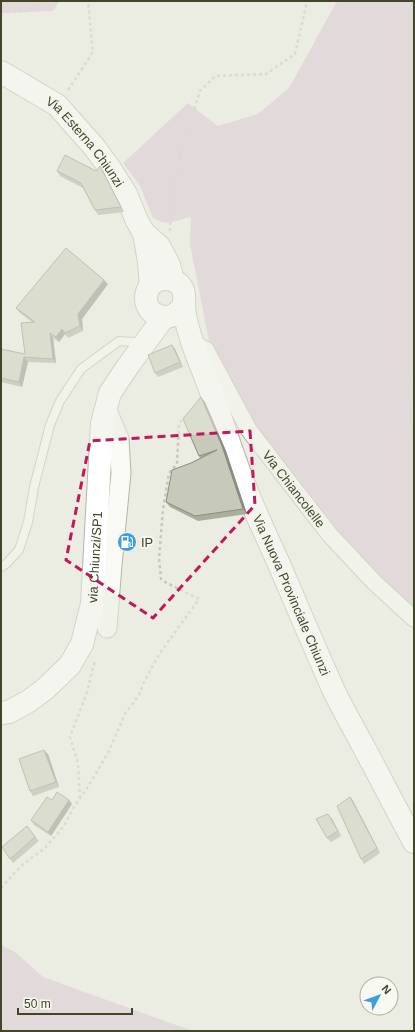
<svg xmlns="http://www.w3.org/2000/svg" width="415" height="1032" font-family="Arial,sans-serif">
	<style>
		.green { fill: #d7c3d1 }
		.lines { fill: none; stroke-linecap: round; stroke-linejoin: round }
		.service-casing { stroke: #b5b7a6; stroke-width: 10 }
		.minor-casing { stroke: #b5b7a6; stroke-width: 18 }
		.tertiary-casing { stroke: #b5b7a6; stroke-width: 21 }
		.secondary-casing { stroke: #b5b7a6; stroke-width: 24 }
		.path { stroke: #c5c8bc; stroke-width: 2.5; stroke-dasharray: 3 3; stroke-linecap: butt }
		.service { stroke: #f9faf6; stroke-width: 8 }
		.minor { stroke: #f9faf6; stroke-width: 16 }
		.tertiary { stroke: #f9faf6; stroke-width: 19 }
		.secondary { stroke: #fff; stroke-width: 22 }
		.wall { fill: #abae9f }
		.shaded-wall { fill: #8b8d82 }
		.building { fill: #c7cab9; stroke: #8b8d82 }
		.marked { fill: none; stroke: #c2185b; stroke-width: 3; stroke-dasharray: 8 5; stroke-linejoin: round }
		.labels { text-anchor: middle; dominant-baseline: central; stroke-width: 3.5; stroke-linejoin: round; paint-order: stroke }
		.street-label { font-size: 13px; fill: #414628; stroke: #f8f9f2 }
		.poi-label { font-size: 13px; fill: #414628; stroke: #f8f9f2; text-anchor: start }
	</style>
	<rect width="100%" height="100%" fill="#ebece2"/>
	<!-- green -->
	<g class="green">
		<path d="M1,1H59L53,11L1,13Z"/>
		<path d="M337,1H414V611L334,531L254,427L210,346L190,244L191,217C176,220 168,227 153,218L140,186L123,163L188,103L218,126L258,114L289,88Z"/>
		<path d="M1,945L15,952L43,977L193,1031H1Z"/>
	</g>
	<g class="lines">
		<defs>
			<path id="service" d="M1,567L6,564L19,550L28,522L34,487L50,425L60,401L81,369L119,341L134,342"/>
			<g id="minor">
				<path id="s1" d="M194,346H199L206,350L249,430L285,477L330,535L374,582L414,619"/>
			</g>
			<path id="tertiary" d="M106,408L119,439L121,473L112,565L107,628"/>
			<g id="secondary">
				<path id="s2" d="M1,72L57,105L95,148L111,170L126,194L137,221L144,233L159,246L169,265L173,280"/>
				<path d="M144,233L149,262L151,285"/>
				<path id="s3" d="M184,304C172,328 140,315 147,292C152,276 176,274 183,290C185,295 184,298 184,304C184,313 188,329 191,338C196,356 205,374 211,392C222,419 230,448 241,476C252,506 266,535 279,564C297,606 315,649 334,691C342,708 352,725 361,742C379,775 396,809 414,842"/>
				<path id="s4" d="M1,713L9,712L29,701L45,689L70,665L82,644L92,604L102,423L110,393L128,366L164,317"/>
			</g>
		</defs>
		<!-- service casing -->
		<use href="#service" class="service-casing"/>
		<!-- minor casing -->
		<use href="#minor" class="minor-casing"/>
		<!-- tertiary casing -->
		<use href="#tertiary" class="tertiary-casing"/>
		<!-- secondary casing -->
		<use href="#secondary" class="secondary-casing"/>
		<!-- path -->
		<g class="path">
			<path d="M1,12L27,11L43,1"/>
			<path d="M68,90L93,52L88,1"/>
			<path d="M170,231L171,195L179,164L181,141L191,120L200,91L215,76L266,74L295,54L306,6L308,1"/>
			<path d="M414,373L408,386L414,444"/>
			<path d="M414,540L413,550L414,554"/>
			<path d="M80,798L78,763L70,737L87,692L95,660"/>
			<path d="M1,888L23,864L44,849L64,826L72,810L89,785L109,751L125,714L139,695L145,680L160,653L199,599L165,582L161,579L159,559L163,509L169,473L177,464L179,423L185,417"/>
		</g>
		<!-- service -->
		<use href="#service" class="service"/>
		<!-- minor -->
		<use href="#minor" class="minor"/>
		<!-- tertiary -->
		<use href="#tertiary" class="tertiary"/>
		<!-- secondary -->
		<use href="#secondary" class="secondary"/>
	</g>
	<!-- wall -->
	<g class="wall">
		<path d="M100,166L103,171L124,212L98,215L95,210L83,188L60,176L57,171H96Z"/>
		<path d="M108,284L82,319L83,331L68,338L65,334L59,342L53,338L56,363L28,362L22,387L1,382V349L25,354L32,322L20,313L16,308Z"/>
		<path d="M172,345L175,349L183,367L158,377L155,373Z"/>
		<path d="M205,402L226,451L247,514L198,521L170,507L166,502L191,463L200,458L199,456Z"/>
		<path d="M48,754L59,787L33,796L30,791Z"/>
		<path d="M350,797L353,801L380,853L364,864L361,859Z"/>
		<path d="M52,800H69L72,804L51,836L34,825L31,820Z"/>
		<path d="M332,819L341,836L331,842L327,838Z"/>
		<path d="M27,826L39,841L13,863L2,847Z"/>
	</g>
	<!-- shaded-wall -->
	<g class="shaded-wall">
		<path d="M100,166L103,171L124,212L121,207Z"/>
		<path d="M104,280L108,284L82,319L83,331L80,326L78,314Z"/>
		<path d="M62,329L65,334L59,342L56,337Z"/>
		<path d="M50,333L53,338L56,363L53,359Z"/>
		<path d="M172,345L175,349L183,367L180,362Z"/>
		<path d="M24,357L28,362L22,387L19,382Z"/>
		<path d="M201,397L205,402L226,451L247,514L243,509Z"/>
		<path d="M44,750L48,754L59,787L56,782Z"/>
		<path d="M350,797L353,801L380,853L377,848Z"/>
		<path d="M69,800L72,804L51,836L48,832Z"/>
		<path d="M328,814L332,819L341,836L338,831Z"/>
	</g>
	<!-- building -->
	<g class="building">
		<path d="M65,155L96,171L100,166L121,207L95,210L81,183L57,171Z"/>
		<path d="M66,248L104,280L78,314L80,326L65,333L62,329L56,337L50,333L53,359L24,357L19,382L1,378V349L25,354L21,323L35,322L16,308Z"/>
		<path d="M172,345L180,362L155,373L148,355Z"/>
		<path d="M201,397L222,446L243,509L195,516L166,502L172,470L191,463L217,450L199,456L183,419Z"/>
		<path d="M44,750L56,782L30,791L19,759Z"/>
		<path d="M57,792L69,800L48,832L31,820L47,797L52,800Z"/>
		<path d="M350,797L377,848L361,859L337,806Z"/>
		<path d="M328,814L338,831L327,838L316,819Z"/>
		<path d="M27,826L35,837L10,859L2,847Z"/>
	</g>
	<!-- marked area -->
	<path d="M0 0H415V1032H0ZM250,431L255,505L153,618L66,560L90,441Z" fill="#ebece2" fill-opacity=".55" fill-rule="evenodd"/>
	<path class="marked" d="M250,431L255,505L153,618L66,560L90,441Z"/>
	<!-- icons -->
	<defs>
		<symbol id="fuel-disc" viewBox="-11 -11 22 22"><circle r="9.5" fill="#3d9fdb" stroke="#f8f9f2"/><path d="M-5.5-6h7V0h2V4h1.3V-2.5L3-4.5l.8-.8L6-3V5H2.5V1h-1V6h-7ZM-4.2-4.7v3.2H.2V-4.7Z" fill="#fff"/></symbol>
	</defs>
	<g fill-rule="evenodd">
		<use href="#fuel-disc" x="116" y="531" width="22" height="22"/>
	</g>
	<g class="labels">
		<!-- street labels -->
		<g class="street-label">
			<text stroke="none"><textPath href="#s2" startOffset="111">Via Esterna Chiunzi</textPath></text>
			<text stroke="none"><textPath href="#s1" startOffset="178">Via Chiancolelle</textPath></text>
			<text stroke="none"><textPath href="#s4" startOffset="198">via Chiunzi/SP1</textPath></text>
			<text stroke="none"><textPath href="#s3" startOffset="431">Via Nuova Provinciale Chiunzi</textPath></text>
		</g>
		<!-- poi labels -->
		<g class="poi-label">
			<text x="141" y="542">IP</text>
		</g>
	</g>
	<!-- border -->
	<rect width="415" height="1032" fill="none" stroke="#414628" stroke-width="4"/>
	<!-- north arrow -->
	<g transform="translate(379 996) rotate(49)"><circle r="19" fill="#f8f9f2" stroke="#afb1a1"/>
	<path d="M0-3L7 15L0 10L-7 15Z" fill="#3d9fdb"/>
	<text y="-6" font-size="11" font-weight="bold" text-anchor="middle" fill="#414628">N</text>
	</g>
	<!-- scale -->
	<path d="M18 1008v6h114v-6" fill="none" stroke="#414628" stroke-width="2"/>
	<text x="24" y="1008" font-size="12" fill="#414628" stroke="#f8f9f2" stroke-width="3" paint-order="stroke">50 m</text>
</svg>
